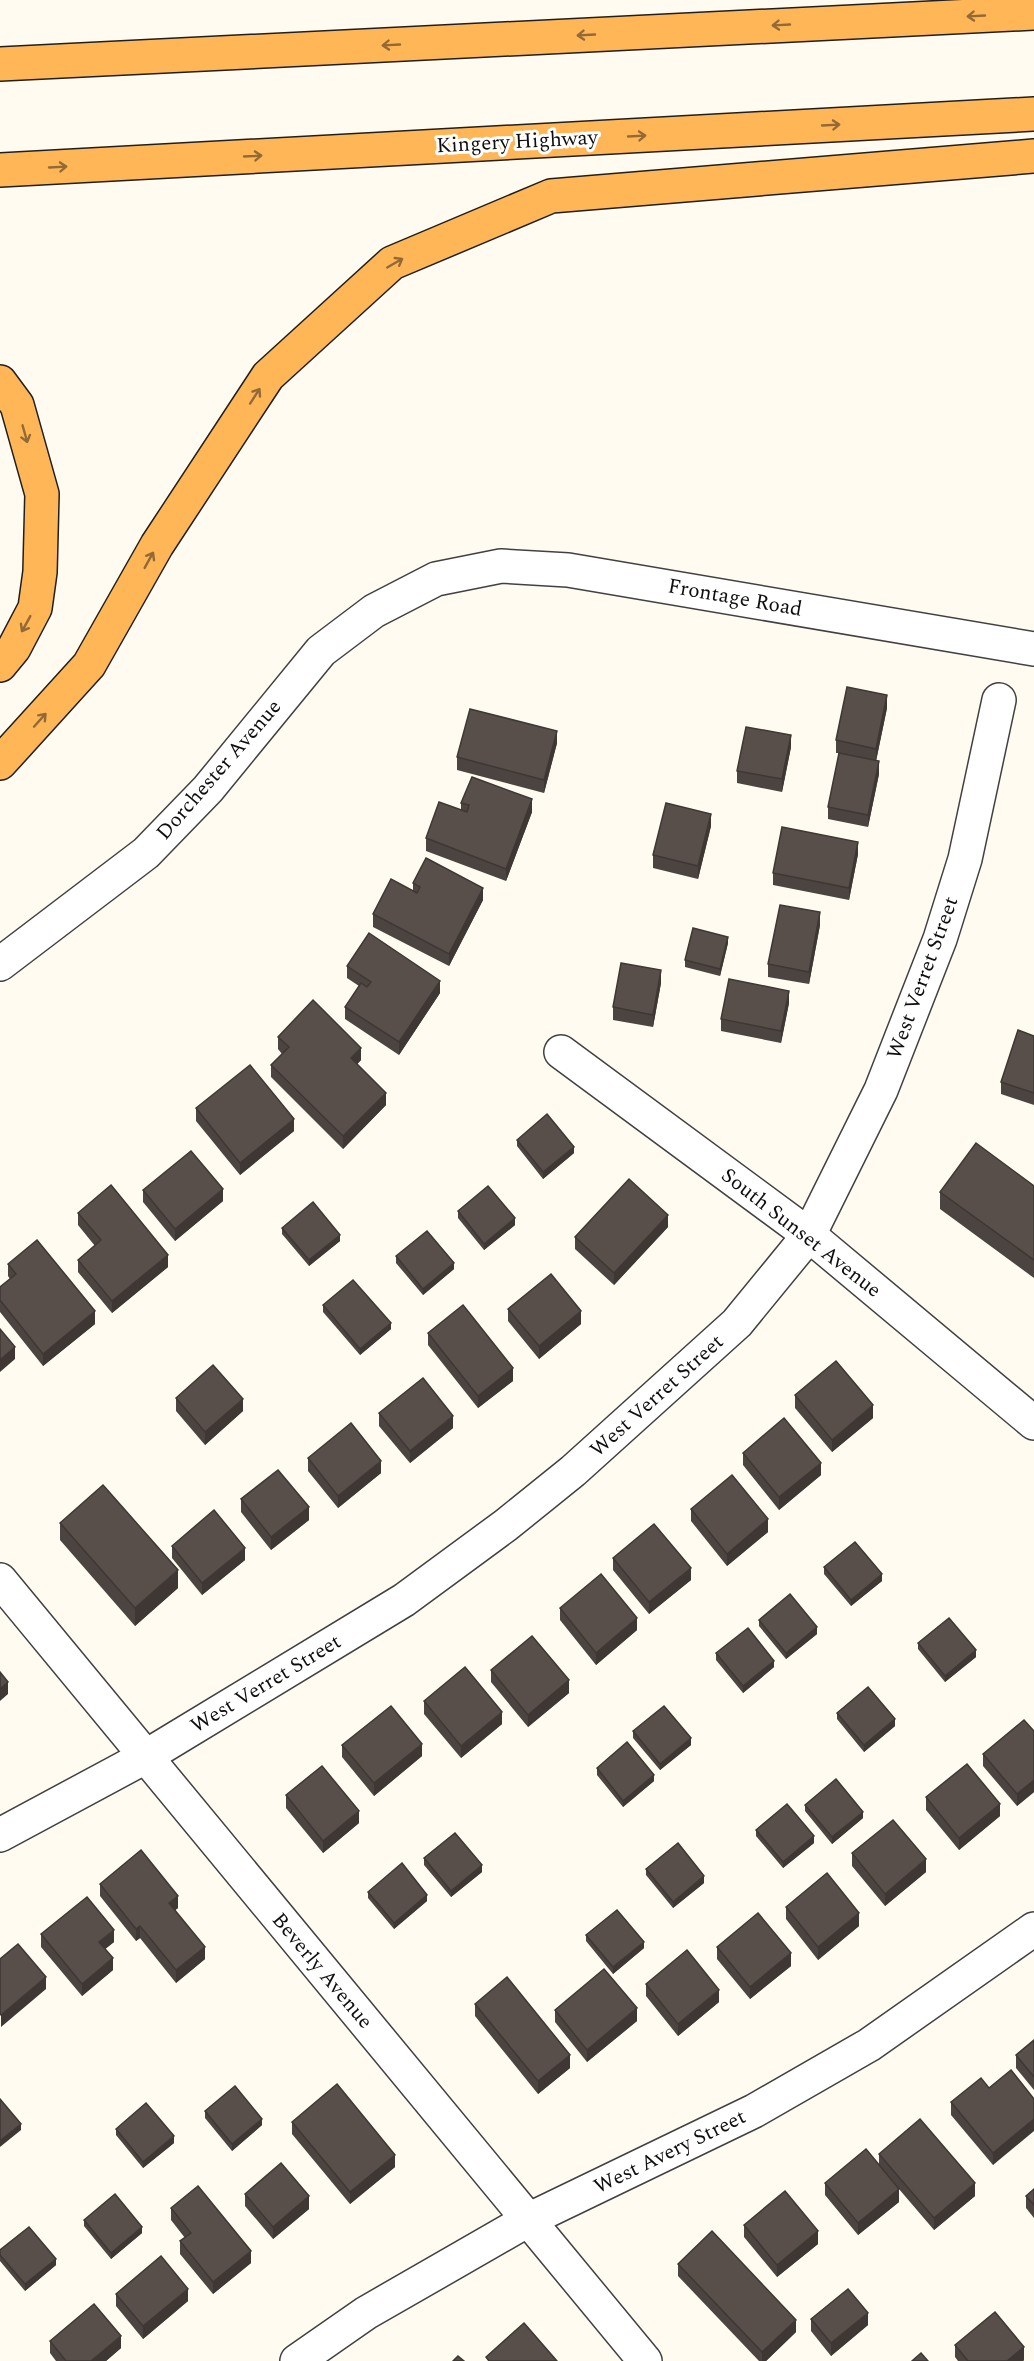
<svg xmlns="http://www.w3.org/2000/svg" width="1034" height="2361" font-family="Spectral,serif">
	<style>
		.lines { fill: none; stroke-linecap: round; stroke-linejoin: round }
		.minor-casing { stroke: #414141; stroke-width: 36 }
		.trunk-casing { stroke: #1f1f1f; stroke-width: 36 }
		.minor { stroke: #fff; stroke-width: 33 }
		.trunk { stroke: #ffb657; stroke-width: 33 }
		.wall { fill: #4c4440 }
		.shaded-wall { fill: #3e3734 }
		.building { fill: #584f4a; stroke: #3e3734; stroke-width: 1.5 }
		.oneway { stroke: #936a36 }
		.labels { text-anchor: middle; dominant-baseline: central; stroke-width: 6; stroke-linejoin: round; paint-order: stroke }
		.street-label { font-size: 21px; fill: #0e0e0e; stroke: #fff }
	</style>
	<rect width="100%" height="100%" fill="#fffbf0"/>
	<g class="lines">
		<defs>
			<g id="minor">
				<path d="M0,964L146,853L208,789L321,651L374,611L436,579L501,566L568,570L1034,649"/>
				<path d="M561,1052L809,1235L1034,1423"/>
				<path d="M0,1580L645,2361"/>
				<path d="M0,1835L145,1757L404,1600L506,1525L573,1471L737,1323L809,1235L881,1090L940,939L965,859L999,700"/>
				<path d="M297,2361L366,2313L528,2220L754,2111L869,2045L1034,1929"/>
			</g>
			<g id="trunk">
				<path d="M0,64L1034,13"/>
				<path d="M0,170L1034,114"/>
				<path d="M0,382L17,405L42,494L40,572L35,608L14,648L0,665"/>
				<path d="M0,763L89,665L157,545L268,376L392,263L551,196L1034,156"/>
			</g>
		</defs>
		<!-- minor casing -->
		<use href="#minor" class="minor-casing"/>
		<!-- trunk casing -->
		<use href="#trunk" class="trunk-casing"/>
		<!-- minor -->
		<use href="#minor" class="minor"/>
		<!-- trunk -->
		<use href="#trunk" class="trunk"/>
	</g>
	<!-- wall -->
	<g class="wall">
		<path d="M887,708L876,761L879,774L868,827L828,819V807L839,753H836V740Z"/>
		<path d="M557,743L544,793L457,770V757Z"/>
		<path d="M791,747L782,792L737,783V771Z"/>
		<path d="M461,803L532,812L506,881L426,851V838L461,810Z"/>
		<path d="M711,826L698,879L653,868V855Z"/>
		<path d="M858,854L849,900L773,885V873Z"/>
		<path d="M413,883L483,900L449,966L373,927V914L413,891Z"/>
		<path d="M820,925L809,984L768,977V964Z"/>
		<path d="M728,943L720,976L685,967V960Z"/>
		<path d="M347,966L440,993L399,1055L345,1019V1007L359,986L347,978Z"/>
		<path d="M661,983L653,1027L613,1020V1007Z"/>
		<path d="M789,1003L781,1043L721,1031V1019Z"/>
		<path d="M1034,1036V1105L1001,1094V1082Z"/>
		<path d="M278,1037L361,1060L357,1064L386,1105L343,1149L271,1077V1065L282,1054L278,1049Z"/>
		<path d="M196,1108L294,1131L240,1175L196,1121Z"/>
		<path d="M517,1140L574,1153L543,1179L517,1146Z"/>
		<path d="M1034,1186V1278L940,1209V1192Z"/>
		<path d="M143,1190L223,1201L175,1241L143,1202Z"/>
		<path d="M458,1211L515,1225L484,1250L458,1218Z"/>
		<path d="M78,1213L168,1267L112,1313L78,1272V1260L95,1246L78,1225Z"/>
		<path d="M668,1227L614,1285L575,1249V1237Z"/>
		<path d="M282,1228L340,1241L309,1266L282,1234Z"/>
		<path d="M396,1256L454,1269L423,1295L396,1263Z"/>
		<path d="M8,1264L95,1324L43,1366L0,1312V1287L10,1279L8,1276Z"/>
		<path d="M323,1305L391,1329L360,1355L323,1312Z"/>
		<path d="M508,1309L581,1324L539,1359L508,1321Z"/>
		<path d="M428,1333L513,1381L478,1408L428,1345Z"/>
		<path d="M795,1395L873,1418L832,1452L795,1408Z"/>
		<path d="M176,1398L243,1411L205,1445L176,1411Z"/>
		<path d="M379,1413L453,1428L410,1463L379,1426Z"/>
		<path d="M743,1453L821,1475L779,1510L743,1465Z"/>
		<path d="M308,1458L381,1473L338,1508L308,1471Z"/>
		<path d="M241,1499L309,1520L271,1550L241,1512Z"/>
		<path d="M691,1509L768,1532L727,1566L691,1521Z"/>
		<path d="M60,1523L178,1588L135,1626L60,1540Z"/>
		<path d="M172,1546L245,1560L202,1595L172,1558Z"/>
		<path d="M613,1558L691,1580L649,1614L613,1570Z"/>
		<path d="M824,1567L882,1581L851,1606L824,1574Z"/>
		<path d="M560,1608L637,1630L596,1665L560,1620Z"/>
		<path d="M759,1620L817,1634L786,1659L759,1626Z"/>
		<path d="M918,1643L976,1657L945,1682L918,1649Z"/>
		<path d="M716,1653L774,1667L743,1693L716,1660Z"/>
		<path d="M491,1670L569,1693L528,1727L491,1682Z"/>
		<path d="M424,1701L502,1724L461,1758L424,1714Z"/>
		<path d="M837,1713L895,1726L864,1752L837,1719Z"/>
		<path d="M633,1731L691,1745L660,1770L633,1738Z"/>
		<path d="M1034,1731V1792L1017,1806L983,1766V1754Z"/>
		<path d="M342,1745L422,1756L374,1796L342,1757Z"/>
		<path d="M597,1768L654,1781L623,1807L597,1775Z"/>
		<path d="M286,1795L359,1823L323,1853L286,1808Z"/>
		<path d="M926,1797L1000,1816L959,1850L926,1810Z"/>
		<path d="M805,1805L863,1818L832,1844L805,1811Z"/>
		<path d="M756,1830L814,1843L783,1868L756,1836Z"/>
		<path d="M852,1853L926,1872L885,1906L852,1866Z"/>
		<path d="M424,1858L482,1872L451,1897L424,1865Z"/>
		<path d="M646,1869L704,1883L673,1908L646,1875Z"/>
		<path d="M100,1884L178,1908L175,1910L205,1959L176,1983L140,1938L136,1941L100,1896Z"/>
		<path d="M368,1892L427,1901L394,1929L368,1898Z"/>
		<path d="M786,1907L859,1926L818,1960L786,1919Z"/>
		<path d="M41,1934L114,1942L105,1949L113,1970L82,1996L41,1947Z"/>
		<path d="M586,1935L644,1948L613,1974L586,1941Z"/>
		<path d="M717,1947L791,1966L750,1999L717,1959Z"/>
		<path d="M646,1984L719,2002L678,2036L646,1996Z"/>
		<path d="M475,2004L570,2068L538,2094L475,2016Z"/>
		<path d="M555,2010L637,2021L587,2062L555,2022Z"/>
		<path d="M1034,2040V2090L1016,2068V2055Z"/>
		<path d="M989,2088L1034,2099L993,2165L951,2115V2102Z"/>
		<path d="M205,2111L262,2125L232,2151L205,2118Z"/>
		<path d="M292,2122L395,2167L350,2204L292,2134Z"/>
		<path d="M116,2129L174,2143L143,2168L116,2135Z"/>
		<path d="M879,2154L975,2196L934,2230L887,2175L899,2202L858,2235L825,2195V2183L879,2166Z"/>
		<path d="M1034,2189V2218L1026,2208V2196Z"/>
		<path d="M245,2194L309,2209L273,2239L245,2206Z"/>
		<path d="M171,2208L251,2263L213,2294L180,2254V2241L185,2238L171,2220Z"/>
		<path d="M84,2220L142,2233L111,2259L84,2226Z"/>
		<path d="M744,2225L818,2244L777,2277L744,2237Z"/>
		<path d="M0,2250L56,2265L25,2291L0,2261Z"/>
		<path d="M678,2264L796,2332L766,2361H759L678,2276Z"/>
		<path d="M116,2294L188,2301L143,2339L116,2306Z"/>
		<path d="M811,2319L868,2325L831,2356L811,2331Z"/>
		<path d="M50,2341L121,2348L106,2361H56L50,2353Z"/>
		<path d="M955,2345L1024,2360L1023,2361H958L955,2357Z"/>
	</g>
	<!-- shaded-wall -->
	<g class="shaded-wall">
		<path d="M887,695V708L876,761V749Z"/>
		<path d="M557,731V743L544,793V780Z"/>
		<path d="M791,735V747L782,792V779Z"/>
		<path d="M879,761V774L868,827V815Z"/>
		<path d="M532,799V812L506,881V869Z"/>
		<path d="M711,814V826L698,879V866Z"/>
		<path d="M858,842V854L849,900V888Z"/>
		<path d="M483,888V900L449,966V954Z"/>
		<path d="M820,912V925L809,984V972Z"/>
		<path d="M728,937V943L720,976V969Z"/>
		<path d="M661,970V983L653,1027V1015Z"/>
		<path d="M440,981V993L399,1055V1042Z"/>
		<path d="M789,991V1003L781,1043V1031Z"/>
		<path d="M361,1048V1060L351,1071V1058Z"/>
		<path d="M386,1093V1105L343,1149V1136Z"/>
		<path d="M294,1119V1131L240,1175V1163Z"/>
		<path d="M574,1147V1153L543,1179V1172Z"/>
		<path d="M223,1189V1201L175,1241V1229Z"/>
		<path d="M668,1215V1227L614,1285V1273Z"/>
		<path d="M515,1218V1225L484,1250V1244Z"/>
		<path d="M340,1235V1241L309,1266V1260Z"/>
		<path d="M168,1255V1267L112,1313V1301Z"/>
		<path d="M454,1263V1269L423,1295V1289Z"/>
		<path d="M95,1311V1324L43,1366V1354Z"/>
		<path d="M581,1311V1324L539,1359V1346Z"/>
		<path d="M391,1323V1329L360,1355V1349Z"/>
		<path d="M15,1347V1359L0,1372V1360Z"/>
		<path d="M513,1368V1381L478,1408V1396Z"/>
		<path d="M243,1399V1411L205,1445V1432Z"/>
		<path d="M873,1405V1418L832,1452V1440Z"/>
		<path d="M453,1416V1428L410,1463V1451Z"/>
		<path d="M381,1461V1473L338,1508V1496Z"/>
		<path d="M821,1463V1475L779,1510V1497Z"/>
		<path d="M309,1507V1520L271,1550V1537Z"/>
		<path d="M768,1519V1532L727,1566V1554Z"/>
		<path d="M245,1548V1560L202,1595V1583Z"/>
		<path d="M691,1568V1580L649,1614V1602Z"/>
		<path d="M178,1570V1588L135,1626V1608Z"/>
		<path d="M882,1574V1581L851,1606V1600Z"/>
		<path d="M637,1618V1630L596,1665V1653Z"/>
		<path d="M817,1627V1634L786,1659V1653Z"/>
		<path d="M976,1650V1657L945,1682V1676Z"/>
		<path d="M774,1661V1667L743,1693V1686Z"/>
		<path d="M569,1680V1693L528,1727V1715Z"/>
		<path d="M8,1682V1694L0,1701V1689Z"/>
		<path d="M502,1712V1724L461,1758V1746Z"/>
		<path d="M895,1719V1726L864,1752V1745Z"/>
		<path d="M691,1738V1745L660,1770V1764Z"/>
		<path d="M422,1744V1756L374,1796V1783Z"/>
		<path d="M654,1775V1781L623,1807V1801Z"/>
		<path d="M1034,1780V1792L1017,1806V1794Z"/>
		<path d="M1000,1804V1816L959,1850V1838Z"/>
		<path d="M359,1811V1823L323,1853V1841Z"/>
		<path d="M863,1812V1818L832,1844V1837Z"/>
		<path d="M814,1836V1843L783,1868V1862Z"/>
		<path d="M926,1859V1872L885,1906V1894Z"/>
		<path d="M482,1865V1872L451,1897V1891Z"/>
		<path d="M704,1876V1883L673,1908V1902Z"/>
		<path d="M427,1895V1901L394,1929V1923Z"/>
		<path d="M178,1896V1908L169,1915V1903Z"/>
		<path d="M859,1913V1926L818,1960V1947Z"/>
		<path d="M140,1926V1938L136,1941V1929Z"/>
		<path d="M114,1930V1942L99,1954V1942Z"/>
		<path d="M644,1942V1948L613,1974V1967Z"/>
		<path d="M205,1947V1959L176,1983V1970Z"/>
		<path d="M791,1953V1966L750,1999V1987Z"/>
		<path d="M113,1958V1970L82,1996V1984Z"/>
		<path d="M46,1977V1989L1,2027V2015Z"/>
		<path d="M719,1990V2002L678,2036V2024Z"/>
		<path d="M637,2008V2021L587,2062V2050Z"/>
		<path d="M570,2055V2068L538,2094V2081Z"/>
		<path d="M262,2119V2125L232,2151V2144Z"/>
		<path d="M1034,2119V2131L993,2165V2153Z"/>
		<path d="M21,2124V2130L0,2147V2141Z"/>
		<path d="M174,2136V2143L143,2168V2162Z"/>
		<path d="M395,2155V2167L350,2204V2192Z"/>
		<path d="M975,2183V2196L934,2230V2218Z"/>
		<path d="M899,2189V2202L858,2235V2223Z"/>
		<path d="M309,2196V2209L273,2239V2227Z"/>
		<path d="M142,2227V2233L111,2259V2253Z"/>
		<path d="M818,2231V2244L777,2277V2265Z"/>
		<path d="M251,2251V2263L213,2294V2282Z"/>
		<path d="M56,2259V2265L25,2291V2284Z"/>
		<path d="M188,2289V2301L143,2339V2326Z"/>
		<path d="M868,2313V2325L831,2356V2343Z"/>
		<path d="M796,2320V2332L766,2361H762V2352Z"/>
		<path d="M121,2336V2348L106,2361H91Z"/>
		<path d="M1024,2347V2360L1023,2361H1007Z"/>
	</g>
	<!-- building -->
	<g class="building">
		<path d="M847,687L887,695L876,749L836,740Z"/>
		<path d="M470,709L557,731L544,780L457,757Z"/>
		<path d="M746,727L791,735L782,779L737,771Z"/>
		<path d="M839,753L879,761L868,815L828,807Z"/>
		<path d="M472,777L532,799L506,869L426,838L439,802L467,812L469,805L461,803Z"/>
		<path d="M666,803L711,814L698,866L653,855Z"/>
		<path d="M782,827L858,842L849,888L773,873Z"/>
		<path d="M426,858L483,888L449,954L373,914L391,879L417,893L420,887L413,883Z"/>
		<path d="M780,905L820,912L809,972L768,964Z"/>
		<path d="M693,928L728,937L720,969L685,960Z"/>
		<path d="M369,933L440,981L399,1042L345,1007L361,983L367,987L371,982L347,966Z"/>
		<path d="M621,963L661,970L653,1015L613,1007Z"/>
		<path d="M729,979L789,991L781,1031L721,1019Z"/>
		<path d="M313,1000L361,1048L351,1058L386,1093L343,1136L271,1065L289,1047L278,1037Z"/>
		<path d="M1018,1030L1034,1036V1093L1001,1082Z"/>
		<path d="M250,1065L294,1119L240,1163L196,1108Z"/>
		<path d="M547,1114L574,1147L543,1172L517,1140Z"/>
		<path d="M976,1143L1034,1186V1260L940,1192Z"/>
		<path d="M191,1151L223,1189L175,1229L143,1190Z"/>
		<path d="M629,1179L668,1215L614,1273L575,1237Z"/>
		<path d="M111,1185L168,1255L112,1301L78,1260L101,1240L78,1213Z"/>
		<path d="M488,1186L515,1218L484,1244L458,1211Z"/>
		<path d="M313,1202L340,1235L309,1260L282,1228Z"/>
		<path d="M427,1231L454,1263L423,1289L396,1256Z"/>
		<path d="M37,1240L95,1311L43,1354L0,1300V1287L16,1274L8,1264Z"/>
		<path d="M551,1274L581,1311L539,1346L508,1309Z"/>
		<path d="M353,1280L391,1323L360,1349L323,1305Z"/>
		<path d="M463,1305L513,1368L478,1396L428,1333Z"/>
		<path d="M0,1329L15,1347L0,1360Z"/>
		<path d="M836,1361L873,1405L832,1440L795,1395Z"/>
		<path d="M213,1365L243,1399L205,1432L176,1398Z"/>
		<path d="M423,1378L453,1416L410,1451L379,1413Z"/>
		<path d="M784,1418L821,1463L779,1497L743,1453Z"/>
		<path d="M351,1423L381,1461L338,1496L308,1458Z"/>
		<path d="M278,1470L309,1507L271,1537L241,1499Z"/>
		<path d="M732,1475L768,1519L727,1554L691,1509Z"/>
		<path d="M103,1485L178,1570L135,1608L60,1523Z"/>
		<path d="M214,1510L245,1548L202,1583L172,1546Z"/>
		<path d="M654,1524L691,1568L649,1602L613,1558Z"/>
		<path d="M855,1542L882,1574L851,1600L824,1567Z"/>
		<path d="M601,1574L637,1618L596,1653L560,1608Z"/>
		<path d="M790,1594L817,1627L786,1653L759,1620Z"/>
		<path d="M949,1618L976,1650L945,1676L918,1643Z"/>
		<path d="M748,1628L774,1661L743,1686L716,1653Z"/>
		<path d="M532,1636L569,1680L528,1715L491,1670Z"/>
		<path d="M465,1667L502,1712L461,1746L424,1701Z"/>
		<path d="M0,1672L8,1682L0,1689Z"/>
		<path d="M868,1687L895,1719L864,1745L837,1713Z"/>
		<path d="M391,1706L422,1744L374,1783L342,1745Z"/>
		<path d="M664,1706L691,1738L660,1764L633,1731Z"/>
		<path d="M1024,1720L1034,1731V1780L1017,1794L983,1754Z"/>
		<path d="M627,1742L654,1775L623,1801L597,1768Z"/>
		<path d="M967,1764L1000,1804L959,1838L926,1797Z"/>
		<path d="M322,1766L359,1811L323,1841L286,1795Z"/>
		<path d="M836,1779L863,1812L832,1837L805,1805Z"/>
		<path d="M787,1804L814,1836L783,1862L756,1830Z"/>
		<path d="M893,1820L926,1859L885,1894L852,1853Z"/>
		<path d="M455,1833L482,1865L451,1891L424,1858Z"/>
		<path d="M678,1843L704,1876L673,1902L646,1869Z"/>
		<path d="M141,1850L178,1896L169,1903L205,1947L176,1970L140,1926L136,1929L100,1884Z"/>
		<path d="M402,1863L427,1895L394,1923L368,1892Z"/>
		<path d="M827,1873L859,1913L818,1947L786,1907Z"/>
		<path d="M87,1897L114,1930L99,1942L113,1958L82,1984L41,1934Z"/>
		<path d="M617,1910L644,1942L613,1967L586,1935Z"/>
		<path d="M758,1913L791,1953L750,1987L717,1947Z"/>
		<path d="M18,1944L46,1977L1,2015L0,2014V1959Z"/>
		<path d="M687,1950L719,1990L678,2024L646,1984Z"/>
		<path d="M604,1969L637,2008L587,2050L555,2010Z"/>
		<path d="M507,1977L570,2055L538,2081L475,2004Z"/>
		<path d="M1034,2040V2077L1016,2055Z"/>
		<path d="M1011,2070L1034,2099V2119L993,2153L951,2102L981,2078L989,2088Z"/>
		<path d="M337,2084L395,2155L350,2192L292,2122Z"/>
		<path d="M235,2086L262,2119L232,2144L205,2111Z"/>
		<path d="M0,2099L21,2124L0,2141Z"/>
		<path d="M146,2103L174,2136L143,2162L116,2129Z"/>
		<path d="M920,2119L975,2183L934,2218L879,2154Z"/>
		<path d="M866,2149L899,2189L858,2223L825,2183Z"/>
		<path d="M281,2163L309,2196L273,2227L245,2194Z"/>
		<path d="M198,2186L251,2251L213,2282L180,2241L191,2233L171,2208Z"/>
		<path d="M1034,2189V2205L1026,2196Z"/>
		<path d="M785,2191L818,2231L777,2265L744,2225Z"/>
		<path d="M115,2194L142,2227L111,2253L84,2220Z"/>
		<path d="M29,2227L56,2259L25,2284L0,2255V2250Z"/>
		<path d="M712,2231L796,2320L762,2352L678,2264Z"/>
		<path d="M161,2256L188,2289L143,2326L116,2294Z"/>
		<path d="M848,2289L868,2313L831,2343L811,2319Z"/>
		<path d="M94,2304L121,2336L91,2361H66L50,2341Z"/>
		<path d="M995,2312L1024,2347L1007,2361H968L955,2345Z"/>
		<path d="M524,2323L557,2361H489L486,2357Z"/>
		<path d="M921,2353L928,2361H912Z"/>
		<path d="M458,2356L464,2361H453Z"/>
	</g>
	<!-- one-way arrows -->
	<defs><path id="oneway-shaft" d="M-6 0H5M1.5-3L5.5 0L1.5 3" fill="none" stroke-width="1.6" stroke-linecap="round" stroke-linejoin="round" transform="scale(1.5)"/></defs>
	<g class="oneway">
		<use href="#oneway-shaft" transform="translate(976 16) rotate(177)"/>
		<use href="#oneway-shaft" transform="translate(781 25) rotate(177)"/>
		<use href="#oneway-shaft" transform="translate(586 35) rotate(177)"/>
		<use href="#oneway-shaft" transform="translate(391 45) rotate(177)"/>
		<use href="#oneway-shaft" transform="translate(831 125) rotate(-3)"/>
		<use href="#oneway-shaft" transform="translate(637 136) rotate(-3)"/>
		<use href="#oneway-shaft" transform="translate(253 156) rotate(-3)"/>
		<use href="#oneway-shaft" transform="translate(58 167) rotate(-3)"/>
		<use href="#oneway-shaft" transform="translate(395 263) rotate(-30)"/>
		<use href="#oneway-shaft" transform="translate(255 396) rotate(-57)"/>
		<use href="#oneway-shaft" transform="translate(25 434) rotate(74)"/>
		<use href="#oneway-shaft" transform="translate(149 560) rotate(-61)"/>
		<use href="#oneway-shaft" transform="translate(26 624) rotate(119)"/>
		<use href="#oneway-shaft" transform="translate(40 720) rotate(-48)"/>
	</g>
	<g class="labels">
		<!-- street labels -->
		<g class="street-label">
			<text transform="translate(517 142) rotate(-3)">Kingery Highway</text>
			<text transform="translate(735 598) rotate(10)">Frontage Road</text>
			<text transform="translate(219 770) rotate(-49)">Dorchester Avenue</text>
			<text transform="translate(923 978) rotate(-70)">West Verret Street</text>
			<text transform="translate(801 1233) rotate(38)">South Sunset Avenue</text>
			<text transform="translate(657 1396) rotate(-42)">West Verret Street</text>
			<text transform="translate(266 1684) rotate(-31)">West Verret Street</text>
			<text transform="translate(322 1971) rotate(50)">Beverly Avenue</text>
			<text transform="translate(670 2152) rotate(-26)">West Avery Street</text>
		</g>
	</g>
</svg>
